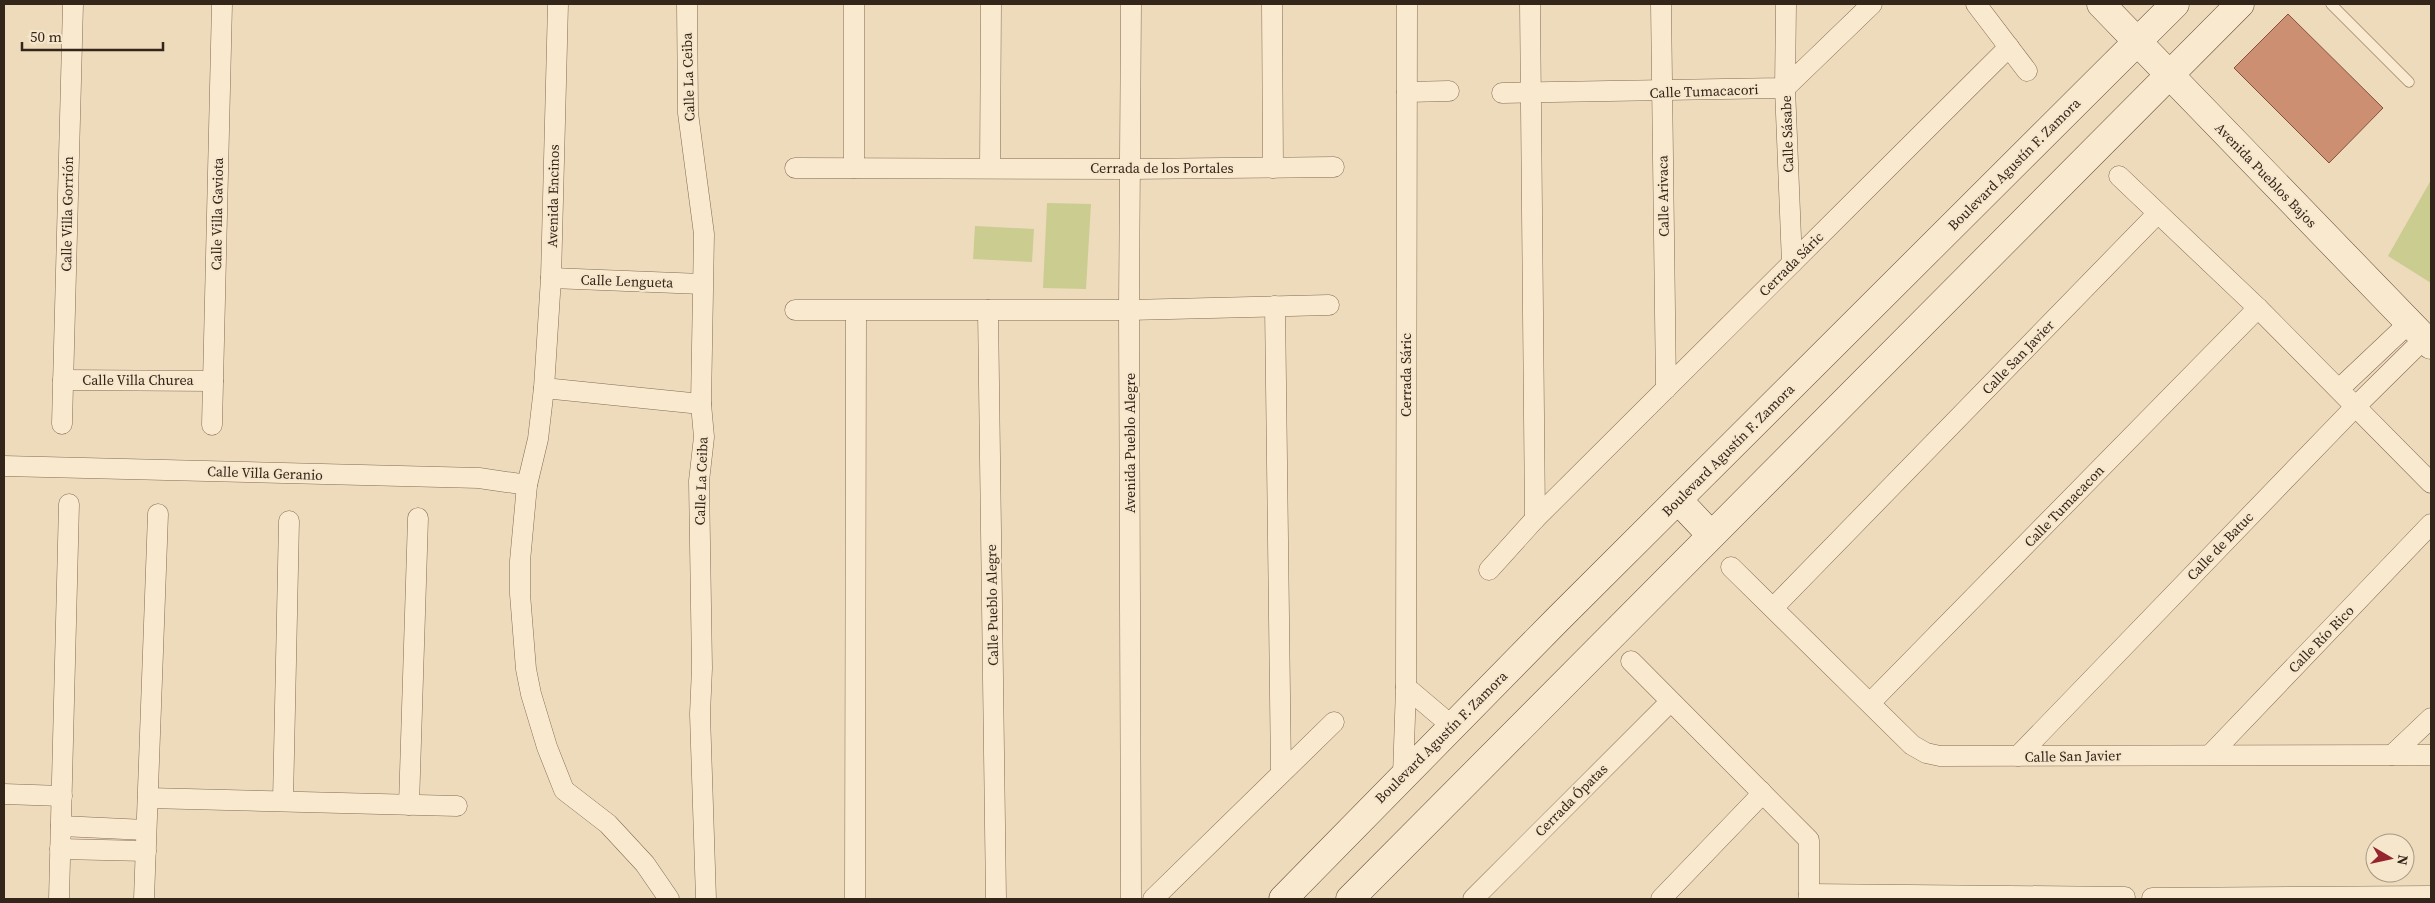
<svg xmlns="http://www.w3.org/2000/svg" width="2435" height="903" font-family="'Source Serif 4',serif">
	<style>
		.green { fill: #cacc90 }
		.building { fill: #cd8f71; stroke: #85523b }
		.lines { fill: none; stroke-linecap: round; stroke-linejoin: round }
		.lane-casing { stroke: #866b55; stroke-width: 11 }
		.street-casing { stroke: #866b55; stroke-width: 21 }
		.secondary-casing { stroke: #674c39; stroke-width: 29 }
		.lane { stroke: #f9e9cf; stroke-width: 10 }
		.street { stroke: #f9e9cf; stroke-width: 20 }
		.secondary { stroke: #f9e9cf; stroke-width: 28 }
		.labels { text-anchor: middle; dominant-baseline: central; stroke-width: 4; stroke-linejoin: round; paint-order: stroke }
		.street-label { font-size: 14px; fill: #34251b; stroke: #f6e6cb }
	</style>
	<rect width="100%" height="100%" fill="#eedbbc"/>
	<!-- green -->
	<g class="green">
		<path d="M2431,180V283L2388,256Z"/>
		<path d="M1047,203L1091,204L1086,289L1043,288Z"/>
		<path d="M975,226L1034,229L1032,262L973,259Z"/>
	</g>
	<!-- building -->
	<path class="building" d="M2288,14L2383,108L2329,163L2234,68Z"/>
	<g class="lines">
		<defs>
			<path id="lane" d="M2331,4L2409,82"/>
			<g id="street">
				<path d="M558,4L551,278L544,388L538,439L527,485L520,561V594L526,669L531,694L547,747L564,790L608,824L645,864L669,899"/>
				<path d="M687,4L688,113L704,234L701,404L704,437L699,481L702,668L700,714L706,899"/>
				<path d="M854,4V168"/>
				<path d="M1131,4L1129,310L1131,899"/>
				<path d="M1272,4L1273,168"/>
				<path d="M1530,4L1535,519"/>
				<path d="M1661,4L1666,389"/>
				<path d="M1786,4L1785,88L1792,263"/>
				<path d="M1976,4L2027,71"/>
				<path d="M1407,92L1449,91"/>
				<path d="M1502,93L1785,88L1872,4"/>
				<path d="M990,167L991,4"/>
				<path d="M795,168L1130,169L1334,167"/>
				<path d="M2119,176L2258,308L2431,483"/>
				<path d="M551,278L702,284"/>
				<path d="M1275,306L1281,773"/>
				<path d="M795,310H1129L1329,305"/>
				<path d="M988,310L996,899"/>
				<path d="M63,380L213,381"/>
				<path d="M544,388L701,404"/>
				<path d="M2339,389L2410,322"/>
				<path d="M62,424L73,4"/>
				<path d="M212,425L222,4"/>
				<path d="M4,466L479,478L527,485"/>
				<path d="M1731,567L1912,745L1926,753L1940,756L2431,755"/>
				<path d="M1489,570L1535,519L2009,47"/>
				<path d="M1774,607L2157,214"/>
				<path d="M1631,661L1809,840V899"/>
				<path d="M1406,687L1452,726"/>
				<path d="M1870,703L2258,308"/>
				<path d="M2211,754L2431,524"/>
				<path d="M2392,755L2431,718"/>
				<path d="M2018,756L2355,407L2424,339"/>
				<path d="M1403,776L1406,687L1407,4"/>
				<path d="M4,794L62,796"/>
				<path d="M148,798L457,806"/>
				<path d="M283,801L289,521"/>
				<path d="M409,805L418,518"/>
				<path d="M61,826L146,830"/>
				<path d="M60,849L146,851"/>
				<path d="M1809,894L2125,897"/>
				<path d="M2152,898L2431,896"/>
				<path d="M59,899L69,504"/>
				<path d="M144,899L158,514"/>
				<path d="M855,899L856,311"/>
				<path d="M1153,899L1334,722"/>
				<path d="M1473,899L1670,702"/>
				<path d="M1661,899L1760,796L1761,791"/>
			</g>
			<g id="secondary">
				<path d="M2101,4L2431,345"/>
				<path d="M1678,500L1711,535"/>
				<path d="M1283,899L1557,620L2175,4"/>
				<path d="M1350,899L2240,4"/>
			</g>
		</defs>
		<!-- lane casing -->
		<use href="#lane" class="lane-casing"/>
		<!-- street casing -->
		<use href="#street" class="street-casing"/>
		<!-- secondary casing -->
		<use href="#secondary" class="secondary-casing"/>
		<!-- lane -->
		<use href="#lane" class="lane"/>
		<!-- street -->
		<use href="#street" class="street"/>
		<!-- secondary -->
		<use href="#secondary" class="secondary"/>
	</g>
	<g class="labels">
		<!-- street labels -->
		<g class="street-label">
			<text transform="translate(688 77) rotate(-92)">Calle La Ceiba</text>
			<text transform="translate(1704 91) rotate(-2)">Calle Tumacacori</text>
			<text transform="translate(1787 134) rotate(-92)">Calle Sásabe</text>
			<text transform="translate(2014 164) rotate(-45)">Boulevard Agustín F. Zamora</text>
			<text x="1162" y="168">Cerrada de los Portales</text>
			<text transform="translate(2266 175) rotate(46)">Avenida Pueblos Bajos</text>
			<text transform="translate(553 196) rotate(-89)">Avenida Encinos</text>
			<text transform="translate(1663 196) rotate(-91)">Calle Arivaca</text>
			<text transform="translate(67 214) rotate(-89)">Calle Villa Gorrión</text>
			<text transform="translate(217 214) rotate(-89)">Calle Villa Gaviota</text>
			<text transform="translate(1791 264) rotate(-45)">Cerrada Sáric</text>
			<text transform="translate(627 281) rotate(2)">Calle Lengueta</text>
			<text transform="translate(2018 357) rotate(-46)">Calle San Javier</text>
			<text transform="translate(1406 375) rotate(-90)">Cerrada Sáric</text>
			<text x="138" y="380">Calle Villa Churea</text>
			<text transform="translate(1130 443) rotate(-90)">Avenida Pueblo Alegre</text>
			<text transform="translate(1728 450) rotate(-45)">Boulevard Agustín F. Zamora</text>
			<text transform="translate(265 473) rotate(2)">Calle Villa Geranio</text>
			<text transform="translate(701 481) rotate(-88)">Calle La Ceiba</text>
			<text transform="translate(2064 506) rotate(-46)">Calle Tumacacon</text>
			<text transform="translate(2220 546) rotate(-46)">Calle de Batuc</text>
			<text transform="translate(992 605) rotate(-91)">Calle Pueblo Alegre</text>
			<text transform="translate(2321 639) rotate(-46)">Calle Río Rico</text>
			<text transform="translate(1441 737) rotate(-45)">Boulevard Agustín F. Zamora</text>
			<text transform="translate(2073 756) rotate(-1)">Calle San Javier</text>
			<text transform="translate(1571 800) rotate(-45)">Cerrada Ópatas</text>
		</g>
	</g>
	<!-- border -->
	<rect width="2435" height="903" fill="none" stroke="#34251b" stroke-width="10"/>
	<!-- north arrow -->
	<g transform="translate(2390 858) rotate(99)"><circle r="24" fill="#f6e6cb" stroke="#a89985"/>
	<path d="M0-4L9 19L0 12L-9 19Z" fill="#95252f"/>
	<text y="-8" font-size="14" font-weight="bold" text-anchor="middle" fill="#34251b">N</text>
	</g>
	<!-- scale -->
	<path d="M22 42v8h141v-8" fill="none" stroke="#34251b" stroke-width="2.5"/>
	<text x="30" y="42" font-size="15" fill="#34251b" stroke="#f6e6cb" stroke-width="4" paint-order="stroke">50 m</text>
</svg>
